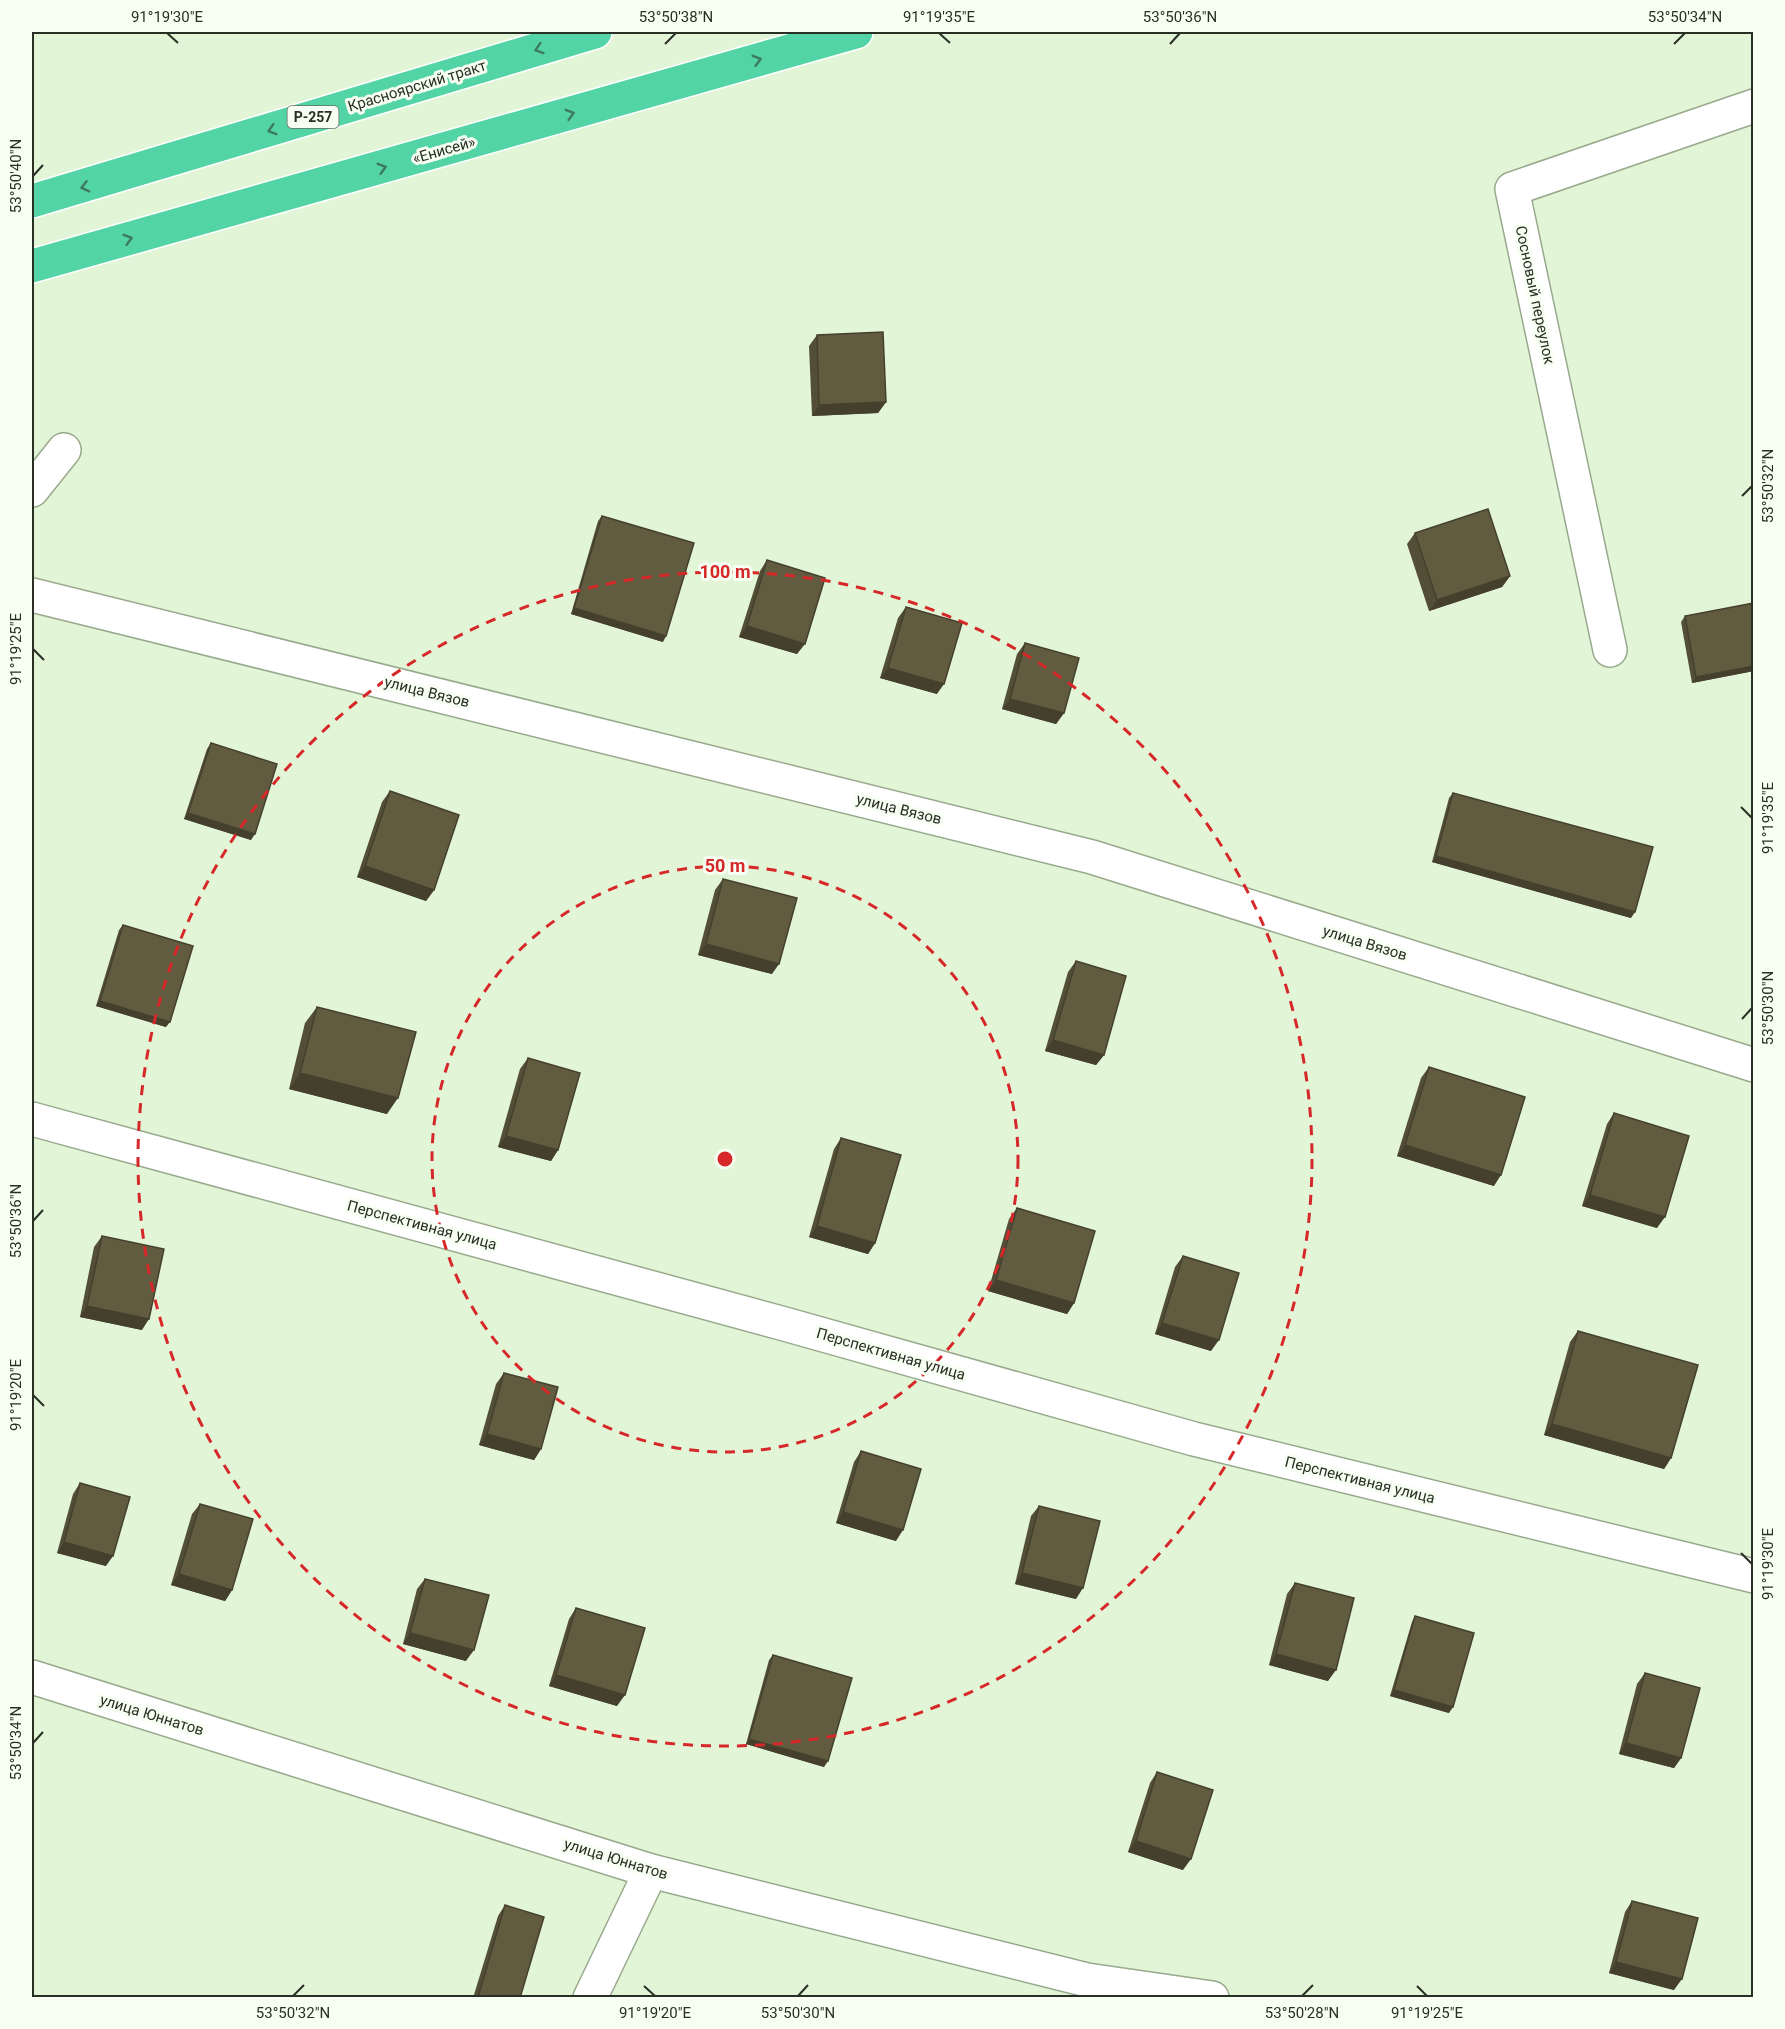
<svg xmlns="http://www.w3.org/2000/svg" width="1785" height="2029" font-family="Roboto,sans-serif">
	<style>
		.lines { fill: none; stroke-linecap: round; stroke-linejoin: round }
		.minor-casing { stroke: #98a98d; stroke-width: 36 }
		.highway-casing { stroke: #fff; stroke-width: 36 }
		.minor { stroke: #fff; stroke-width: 33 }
		.highway { stroke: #53d4a6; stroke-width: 33 }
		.wall { fill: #534f37 }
		.shaded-wall { fill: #44402d }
		.building { fill: #615c40; stroke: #44402d; stroke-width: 1.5 }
		.oneway { stroke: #3c795e }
		.ticks { fill: none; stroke: #292f24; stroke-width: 2 }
		.ring { fill: none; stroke: #d62828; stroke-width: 3; stroke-dasharray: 10 8 }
		.labels { text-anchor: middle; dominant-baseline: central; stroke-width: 6; stroke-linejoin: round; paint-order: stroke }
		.shield { fill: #f7fef2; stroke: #676d62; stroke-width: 1.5 }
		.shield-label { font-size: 14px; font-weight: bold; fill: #292f24 }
		.street-label { font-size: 15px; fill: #292f24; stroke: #f7fef2 }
		.centre { fill: #d62828; stroke: #f7fef2; stroke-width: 3 }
		.ring-label { font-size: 18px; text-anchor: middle; font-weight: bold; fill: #d62828; stroke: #f7fef2; stroke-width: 6; stroke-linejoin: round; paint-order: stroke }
		.neatline { fill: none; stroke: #292f24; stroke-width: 2 }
		.ticks-label { font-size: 15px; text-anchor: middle; fill: #292f24 }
	</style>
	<rect width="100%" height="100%" fill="#e3f5d7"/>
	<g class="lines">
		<defs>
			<g id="minor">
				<path d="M32,490L64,450"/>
				<path d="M32,595L1092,857L1754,1065"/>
				<path d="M1610,650L1512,189L1754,106"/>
				<path d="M32,1119L781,1323L1194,1439L1754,1576"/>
				<path d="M32,1677L651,1871L1087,1980L1212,1998"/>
				<path d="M590,1998L651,1871"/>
			</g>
			<g id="highway">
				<path d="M32,201L595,32"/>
				<path d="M32,266L856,32"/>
			</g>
		</defs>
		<!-- minor casing -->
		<use href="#minor" class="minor-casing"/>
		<!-- highway casing -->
		<use href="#highway" class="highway-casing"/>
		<!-- minor -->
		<use href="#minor" class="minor"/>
		<!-- highway -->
		<use href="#highway" class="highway"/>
	</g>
	<!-- wall -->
	<g class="wall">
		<path d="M817,335L886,402L878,413L812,416L809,346Z"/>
		<path d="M602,516L663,642L571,614L598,521Z"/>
		<path d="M1415,533L1510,576L1502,587L1429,611L1407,544Z"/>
		<path d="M767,560L797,654L739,637L760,571Z"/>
		<path d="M1754,603V671L1692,683L1681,622L1685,616Z"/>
		<path d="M906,607L937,694L880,678L898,618Z"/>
		<path d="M1025,643L1064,713L1056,724L1002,709L1017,654Z"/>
		<path d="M211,743L251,840L184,819L207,749Z"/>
		<path d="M390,791L434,890L426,901L357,877L382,802Z"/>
		<path d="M1453,793L1631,918L1432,862L1449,798Z"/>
		<path d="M723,879L772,974L698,955L715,890Z"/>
		<path d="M123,925L166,1027L96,1006L119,930Z"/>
		<path d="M1076,961L1104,1055L1096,1065L1045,1051L1068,972Z"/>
		<path d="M317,1007L387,1114L289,1089L305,1023Z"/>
		<path d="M528,1058L558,1150L551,1161L498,1147L520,1069Z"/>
		<path d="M1429,1067L1494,1186L1397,1156L1421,1078Z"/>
		<path d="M1614,1113L1657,1228L1582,1206L1607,1124Z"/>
		<path d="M841,1138L875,1243L868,1254L809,1237L834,1149Z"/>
		<path d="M1017,1208L1074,1303L1067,1314L988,1291L1009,1219Z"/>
		<path d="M102,1236L142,1330L80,1317L94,1247Z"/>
		<path d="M1183,1256L1211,1351L1155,1334L1175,1267Z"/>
		<path d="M1578,1331L1671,1458L1664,1469L1544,1435L1570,1342Z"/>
		<path d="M504,1373L541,1449L534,1460L479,1445L496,1384Z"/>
		<path d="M861,1451L896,1541L836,1523L854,1462Z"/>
		<path d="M80,1483L106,1566L57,1553L73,1494Z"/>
		<path d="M200,1504L232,1590L225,1601L171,1585L192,1514Z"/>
		<path d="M1039,1506L1076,1599L1015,1584L1031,1516Z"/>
		<path d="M425,1579L466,1661L403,1644L417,1589Z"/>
		<path d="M1295,1583L1328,1681L1269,1665L1287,1594Z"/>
		<path d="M576,1608L617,1706L549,1686L569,1619Z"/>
		<path d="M1415,1616L1449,1713L1390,1696L1412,1622Z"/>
		<path d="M773,1655L824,1767L746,1744L769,1660Z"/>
		<path d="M1645,1673L1681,1758L1674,1768L1619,1754L1637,1684Z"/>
		<path d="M1157,1772L1183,1870L1128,1852L1150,1783Z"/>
		<path d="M1632,1901L1674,1990L1609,1973L1625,1912Z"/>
		<path d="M505,1905L520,1998H473L498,1916Z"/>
	</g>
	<!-- shaded-wall -->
	<g class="shaded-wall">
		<path d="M886,402L878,413L812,416L819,405Z"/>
		<path d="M1510,576L1502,587L1429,611L1437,600Z"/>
		<path d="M574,608L666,636L663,642L571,614Z"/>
		<path d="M747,626L805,644L797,654L739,637Z"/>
		<path d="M1754,666V671L1692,683L1696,677Z"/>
		<path d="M888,668L944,684L937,694L880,678Z"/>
		<path d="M1010,699L1064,713L1056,724L1002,709Z"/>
		<path d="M188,813L255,834L251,840L184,819Z"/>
		<path d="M1436,856L1635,912L1631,918L1432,862Z"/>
		<path d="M365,866L434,890L426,901L357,877Z"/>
		<path d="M706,944L779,964L772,974L698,955Z"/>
		<path d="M100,1001L170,1022L166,1027L96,1006Z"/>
		<path d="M1053,1040L1104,1055L1096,1065L1045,1051Z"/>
		<path d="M300,1073L398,1098L387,1114L289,1089Z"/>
		<path d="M506,1136L558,1150L551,1161L498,1147Z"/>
		<path d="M1405,1145L1501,1175L1494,1186L1397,1156Z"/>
		<path d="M1590,1195L1665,1217L1657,1228L1582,1206Z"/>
		<path d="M817,1226L875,1243L868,1254L809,1237Z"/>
		<path d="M996,1280L1074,1303L1067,1314L988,1291Z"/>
		<path d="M87,1306L149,1319L142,1330L80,1317Z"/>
		<path d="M1162,1323L1219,1340L1211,1351L1155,1334Z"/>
		<path d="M1552,1424L1671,1458L1664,1469L1544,1435Z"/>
		<path d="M487,1434L541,1449L534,1460L479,1445Z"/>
		<path d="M843,1512L903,1530L896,1541L836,1523Z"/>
		<path d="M64,1542L113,1556L106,1566L57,1553Z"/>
		<path d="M1022,1573L1083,1588L1076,1599L1015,1584Z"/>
		<path d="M179,1574L232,1590L225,1601L171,1585Z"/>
		<path d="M410,1633L474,1650L466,1661L403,1644Z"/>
		<path d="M1276,1654L1336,1670L1328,1681L1269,1665Z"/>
		<path d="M556,1675L625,1695L617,1706L549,1686Z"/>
		<path d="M1394,1690L1453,1707L1449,1713L1390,1696Z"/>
		<path d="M749,1739L828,1761L824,1767L746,1744Z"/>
		<path d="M1626,1743L1681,1758L1674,1768L1619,1754Z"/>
		<path d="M1136,1841L1191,1859L1183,1870L1128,1852Z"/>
		<path d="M1616,1962L1682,1979L1674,1990L1609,1973Z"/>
	</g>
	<!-- building -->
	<g class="building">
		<path d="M883,332L886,402L819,405L817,335Z"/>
		<path d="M1488,509L1510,576L1437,600L1415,533Z"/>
		<path d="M602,516L694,543L666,636L574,608Z"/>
		<path d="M767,560L825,578L805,644L747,626Z"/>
		<path d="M1754,603V666L1696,677L1685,616Z"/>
		<path d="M906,607L962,623L944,684L888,668Z"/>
		<path d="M1025,643L1079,658L1064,713L1010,699Z"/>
		<path d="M211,743L277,764L255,834L188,813Z"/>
		<path d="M390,791L459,815L434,890L365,866Z"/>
		<path d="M1453,793L1653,847L1635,912L1436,856Z"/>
		<path d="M723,879L797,898L779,964L706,944Z"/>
		<path d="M123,925L193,946L170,1022L100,1001Z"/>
		<path d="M1076,961L1126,976L1104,1055L1053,1040Z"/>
		<path d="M317,1007L416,1032L398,1098L300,1073Z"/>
		<path d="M528,1058L580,1073L558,1150L506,1136Z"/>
		<path d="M1429,1067L1525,1097L1501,1175L1405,1145Z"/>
		<path d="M1614,1113L1689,1136L1665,1217L1590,1195Z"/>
		<path d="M841,1138L901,1155L875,1243L817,1226Z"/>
		<path d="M1017,1208L1095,1231L1074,1303L996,1280Z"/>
		<path d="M102,1236L164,1249L149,1319L87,1306Z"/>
		<path d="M1183,1256L1239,1273L1219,1340L1162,1323Z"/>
		<path d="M1578,1331L1698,1365L1671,1458L1552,1424Z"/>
		<path d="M504,1373L558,1387L541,1449L487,1434Z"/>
		<path d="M861,1451L921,1469L903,1530L843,1512Z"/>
		<path d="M80,1483L130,1497L113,1556L64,1542Z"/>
		<path d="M200,1504L253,1519L232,1590L179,1574Z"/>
		<path d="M1039,1506L1100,1521L1083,1588L1022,1573Z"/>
		<path d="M425,1579L489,1595L474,1650L410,1633Z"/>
		<path d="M1295,1583L1354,1598L1336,1670L1276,1654Z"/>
		<path d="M576,1608L645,1628L625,1695L556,1675Z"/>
		<path d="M1415,1616L1474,1633L1453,1707L1394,1690Z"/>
		<path d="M773,1655L852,1678L828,1761L749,1739Z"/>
		<path d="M1645,1673L1700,1688L1681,1758L1626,1743Z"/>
		<path d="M1157,1772L1213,1790L1191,1859L1136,1841Z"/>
		<path d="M1632,1901L1698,1918L1682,1979L1616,1962Z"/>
		<path d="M505,1905L544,1917L520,1998H480L478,1997Z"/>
	</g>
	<!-- one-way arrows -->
	<defs><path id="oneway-chevron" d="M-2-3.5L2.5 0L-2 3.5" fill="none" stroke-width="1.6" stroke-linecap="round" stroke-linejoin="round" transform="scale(1.5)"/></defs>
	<g class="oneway">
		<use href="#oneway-chevron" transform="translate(539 49) rotate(163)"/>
		<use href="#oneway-chevron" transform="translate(757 60) rotate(-16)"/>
		<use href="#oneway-chevron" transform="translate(570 114) rotate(-16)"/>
		<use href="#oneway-chevron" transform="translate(272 130) rotate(163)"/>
		<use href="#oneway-chevron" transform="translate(382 168) rotate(-16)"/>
		<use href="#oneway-chevron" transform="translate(85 187) rotate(165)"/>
		<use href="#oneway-chevron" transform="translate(128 239) rotate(-16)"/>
	</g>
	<!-- ticks -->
	<path class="ticks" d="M167,33L178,43M939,33L950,43M665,44L676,33M1170,44L1180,33M1674,44L1685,33M33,176L43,165M1742,496L1752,486M33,649L44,660M1741,807L1752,818M1742,1019L1752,1008M33,1221L43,1210M33,1395L44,1406M1741,1553L1752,1564M33,1743L43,1732M644,1986L655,1996M1417,1986L1427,1996M293,1996L304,1985M798,1996L808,1985M1302,1996L1313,1985"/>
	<!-- distance rings -->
	<g class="ring">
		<circle cx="725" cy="1159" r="293"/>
		<circle cx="725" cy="1159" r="587"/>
	</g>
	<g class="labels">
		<!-- shield labels -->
		<rect class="shield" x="287.5" y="106" width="51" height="22" rx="4.5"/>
		<g class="shield-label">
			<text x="313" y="117">Р-257</text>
		</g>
		<!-- street labels -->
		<g class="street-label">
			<text transform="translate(417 86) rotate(-17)">Красноярский тракт</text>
			<text transform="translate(444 150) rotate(-16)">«Енисей»</text>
			<text transform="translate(1535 295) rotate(78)">Сосновый переулок</text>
			<text transform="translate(427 692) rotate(14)">улица Вязов</text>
			<text transform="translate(899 809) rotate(14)">улица Вязов</text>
			<text transform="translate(1365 943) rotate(17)">улица Вязов</text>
			<text transform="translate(422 1225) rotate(15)">Перспективная улица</text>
			<text transform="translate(891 1354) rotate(16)">Перспективная улица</text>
			<text transform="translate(1360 1480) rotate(14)">Перспективная улица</text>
			<text transform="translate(152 1715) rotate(17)">улица Юннатов</text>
			<text transform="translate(616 1859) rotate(17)">улица Юннатов</text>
		</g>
	</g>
	<circle cx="725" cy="1159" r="9" class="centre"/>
	<g class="ring-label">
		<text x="725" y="578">100 m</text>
		<text x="725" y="872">50 m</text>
	</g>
	<!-- border -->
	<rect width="1785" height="2029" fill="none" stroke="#f7fef2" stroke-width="66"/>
	<rect x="33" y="33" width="1719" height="1963" class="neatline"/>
	<g class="ticks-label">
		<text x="167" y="22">91°19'30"E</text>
		<text x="676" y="22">53°50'38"N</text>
		<text x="939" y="22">91°19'35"E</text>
		<text x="1180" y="22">53°50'36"N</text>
		<text x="1685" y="22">53°50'34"N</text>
		<text transform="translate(16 176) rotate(-90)" y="5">53°50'40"N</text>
		<text transform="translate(1768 486) rotate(-90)" y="5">53°50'32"N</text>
		<text transform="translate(16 649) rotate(-90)" y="5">91°19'25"E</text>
		<text transform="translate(1768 818) rotate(-90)" y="5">91°19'35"E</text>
		<text transform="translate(1768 1008) rotate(-90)" y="5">53°50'30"N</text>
		<text transform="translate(16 1221) rotate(-90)" y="5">53°50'36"N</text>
		<text transform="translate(16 1395) rotate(-90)" y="5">91°19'20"E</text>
		<text transform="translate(1768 1564) rotate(-90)" y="5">91°19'30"E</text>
		<text transform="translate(16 1743) rotate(-90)" y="5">53°50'34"N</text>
		<text x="293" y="2018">53°50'32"N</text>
		<text x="655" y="2018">91°19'20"E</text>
		<text x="798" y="2018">53°50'30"N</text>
		<text x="1302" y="2018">53°50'28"N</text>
		<text x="1427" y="2018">91°19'25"E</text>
	</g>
</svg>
